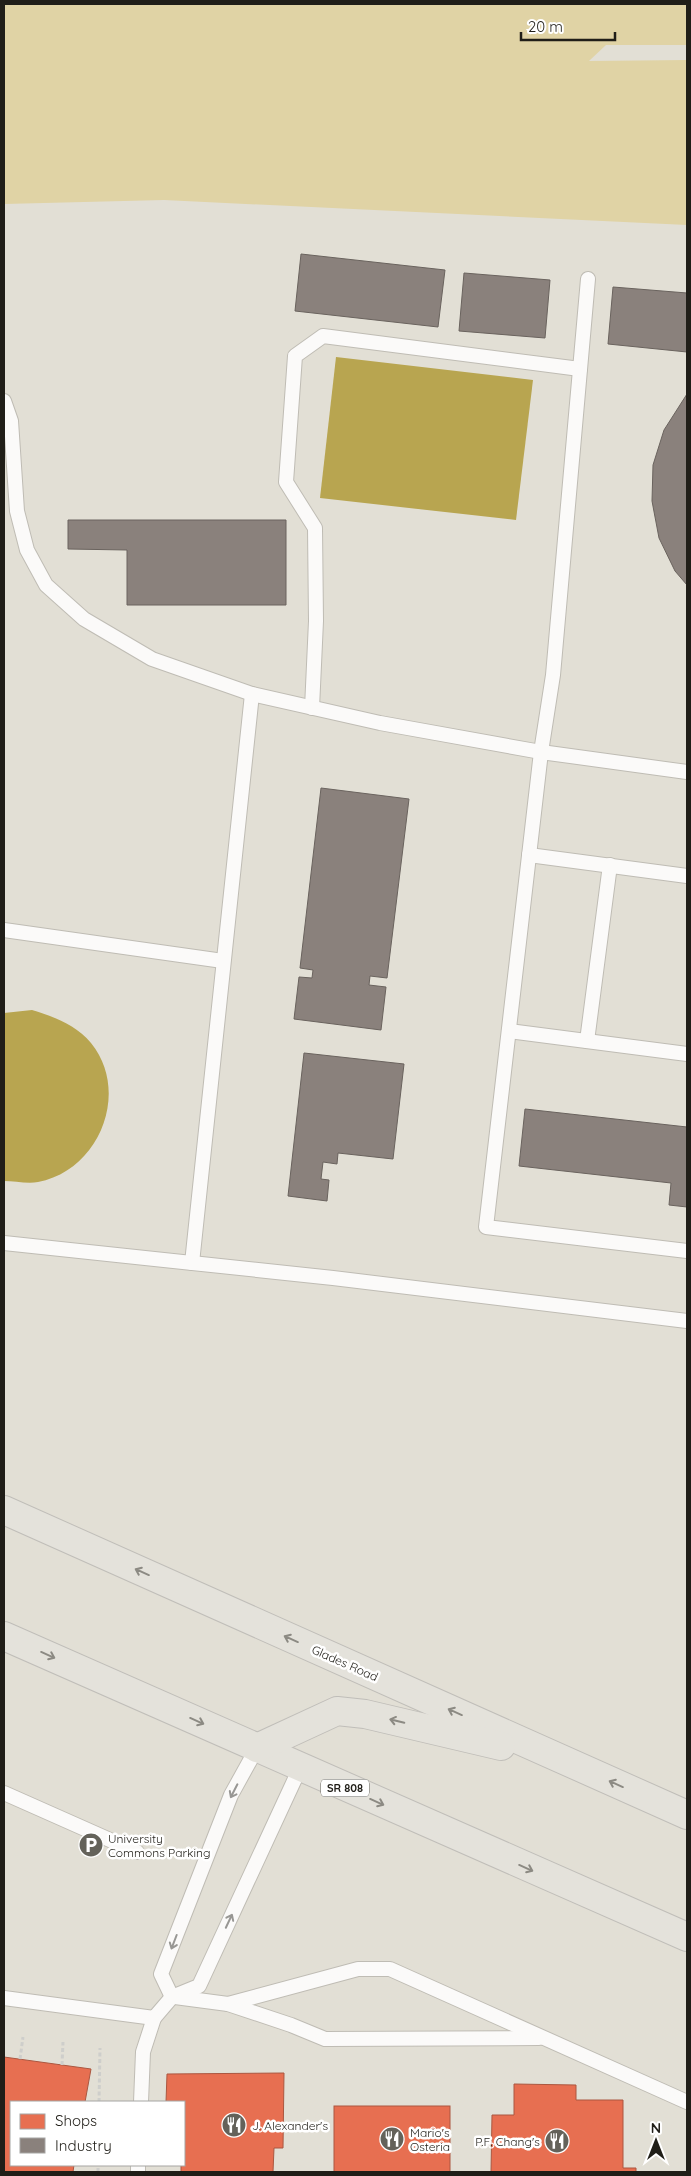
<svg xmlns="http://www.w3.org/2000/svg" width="691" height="2176" font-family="Quicksand,sans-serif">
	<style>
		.green { fill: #e0d3a5 }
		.water { fill: #b8a550 }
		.shops { fill: #e76f51; stroke: #ab5740 }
		.industry { fill: #8a817c; stroke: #6a635e }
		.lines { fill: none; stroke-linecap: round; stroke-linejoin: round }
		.service-casing { stroke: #bfbcb4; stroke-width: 16 }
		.primary-casing { stroke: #c0beb9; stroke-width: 30 }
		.path { stroke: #cececb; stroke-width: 3; stroke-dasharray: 4 2.5; stroke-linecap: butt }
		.service { stroke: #fbfaf9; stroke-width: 14 }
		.primary { stroke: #e4e2db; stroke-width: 28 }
		.oneway { stroke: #8c8a83 }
		.oneway2 { stroke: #989794 }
		.labels { text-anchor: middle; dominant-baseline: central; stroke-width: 5; stroke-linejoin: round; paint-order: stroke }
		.shield { fill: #fff; stroke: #63625d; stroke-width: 1 }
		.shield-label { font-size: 11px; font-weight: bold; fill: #201e18 }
		.street-label { font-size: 12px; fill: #201e18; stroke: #fff }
		.poi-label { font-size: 12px; fill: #201e18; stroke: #fff; text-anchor: start }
	</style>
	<rect width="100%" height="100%" fill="#e2dfd5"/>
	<!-- green -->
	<path class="green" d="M4,4H687V45H606L589,61L687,60V225L164,200L4,204Z"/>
	<!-- water -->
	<g class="water">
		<path d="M336,357L533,380L516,520L320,498Z"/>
		<path d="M32,1010C54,1017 75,1024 91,1043C131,1092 99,1171 38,1182C28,1184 14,1181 4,1181V1013Z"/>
	</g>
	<!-- shops -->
	<g class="shops">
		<path d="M4,2057L91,2069L85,2102H11V2165H74L73,2172H4Z"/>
		<path d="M284,2073L283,2148H274L273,2172H181V2165H184V2102H166L167,2074Z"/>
		<path d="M514,2084L576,2085V2100H623V2168H636V2172H491L492,2115H514Z"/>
		<rect x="334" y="2106" width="116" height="66"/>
	</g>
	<!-- industry -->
	<g class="industry">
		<path d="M301,254L445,270L438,327L295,311Z"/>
		<path d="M464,273L550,280L545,338L459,331Z"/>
		<path d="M613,287L687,293V352L608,344Z"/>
		<path d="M687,394V585L675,571L659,538L652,501L653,465L664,430Z"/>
		<path d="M68,520H286V605H127V550L68,549Z"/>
		<path d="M321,788L409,799L387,978L370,976L369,985L386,987L381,1030L294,1019L299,977L312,978L313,970L300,968Z"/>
		<path d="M304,1053L404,1064L393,1159L338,1153L337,1164L323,1162L321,1179L329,1180L327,1201L288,1196Z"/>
		<path d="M525,1109L687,1127V1207L669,1205L671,1183L519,1166Z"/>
	</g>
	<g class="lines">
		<defs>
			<g id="service">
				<path d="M588,279L553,675L541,752L486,1227L687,1251"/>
				<path d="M4,401L11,421L17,511L27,550L46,585L84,619L152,659L252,694L380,723L541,752L687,772"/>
				<path d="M312,708L316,621L315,528L286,482L295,356L323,336L580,369"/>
				<path d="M529,855L687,876"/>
				<path d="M4,930L223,961"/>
				<path d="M509,1031L687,1054"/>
				<path d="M587,1041L610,865"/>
				<path d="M4,1243L333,1278L687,1321"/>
				<path d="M192,1263L252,694"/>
				<path d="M4,1793L137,1852"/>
				<path d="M172,1997L161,1974L231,1795L257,1748"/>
				<path d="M175,1997L228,2004L291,2025L325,2039L539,2038"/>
				<path d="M4,1998L154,2018L172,1997L199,1986L300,1768"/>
				<path d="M228,2004L358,1969H390L687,2102"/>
				<path d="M141,2102L143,2052L154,2018"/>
				<path d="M138,2172V2165"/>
			</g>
			<g id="primary">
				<path d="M4,1510L687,1815"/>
				<path d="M4,1636L687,1937"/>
				<path d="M257,1748L337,1711L365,1714L501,1746"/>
			</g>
		</defs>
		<!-- service casing -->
		<use href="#service" class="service-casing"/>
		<!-- primary casing -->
		<use href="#primary" class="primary-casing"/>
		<!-- path -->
		<g class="path">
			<path d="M20,2059L23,2037"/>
			<path d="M62,2065L63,2042"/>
			<path d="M99,2102L100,2048"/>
			<path d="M98,2172V2165"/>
		</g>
		<!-- service -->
		<use href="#service" class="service"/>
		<!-- primary -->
		<use href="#primary" class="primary"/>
	</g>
	<!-- one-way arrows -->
	<defs><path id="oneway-shaft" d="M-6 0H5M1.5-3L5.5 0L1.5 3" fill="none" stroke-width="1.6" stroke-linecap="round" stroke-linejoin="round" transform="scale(1.25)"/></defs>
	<g class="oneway">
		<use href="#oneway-shaft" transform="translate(142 1572) rotate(-156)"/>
		<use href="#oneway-shaft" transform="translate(291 1639) rotate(-156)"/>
		<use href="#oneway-shaft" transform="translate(48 1655) rotate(24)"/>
		<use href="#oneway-shaft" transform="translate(455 1712) rotate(-156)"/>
		<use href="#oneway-shaft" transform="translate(197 1721) rotate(24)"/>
		<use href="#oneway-shaft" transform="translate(397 1721) rotate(-167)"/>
		<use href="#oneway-shaft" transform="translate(616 1784) rotate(-156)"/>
		<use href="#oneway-shaft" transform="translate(377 1802) rotate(24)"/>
		<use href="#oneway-shaft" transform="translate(526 1868) rotate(24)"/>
	</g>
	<g class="oneway2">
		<use href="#oneway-shaft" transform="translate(234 1791) rotate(117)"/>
		<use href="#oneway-shaft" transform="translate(229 1921) rotate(-65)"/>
		<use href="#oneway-shaft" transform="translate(174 1942) rotate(111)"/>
	</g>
	<!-- icons -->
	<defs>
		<symbol id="parking-disc" viewBox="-11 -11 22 22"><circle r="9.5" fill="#64625a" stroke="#fff"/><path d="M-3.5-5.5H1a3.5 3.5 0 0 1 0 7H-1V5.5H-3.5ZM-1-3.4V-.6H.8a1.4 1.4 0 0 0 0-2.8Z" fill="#fff"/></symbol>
		<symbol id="restaurant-disc" viewBox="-11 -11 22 22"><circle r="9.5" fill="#64625a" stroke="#fff"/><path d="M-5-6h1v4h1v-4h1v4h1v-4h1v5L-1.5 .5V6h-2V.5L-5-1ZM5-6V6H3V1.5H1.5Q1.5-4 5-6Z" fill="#fff"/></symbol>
	</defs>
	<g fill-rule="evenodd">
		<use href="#parking-disc" x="77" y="1831" width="28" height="28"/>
		<use href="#restaurant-disc" x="220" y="2111" width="28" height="28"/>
		<use href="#restaurant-disc" x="378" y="2125" width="28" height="28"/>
		<use href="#restaurant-disc" x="543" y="2127" width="28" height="28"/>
	</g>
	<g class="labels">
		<!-- shield labels -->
		<rect class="shield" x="321" y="1779.5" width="48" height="17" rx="4"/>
		<g class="shield-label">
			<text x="345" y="1788">SR 808</text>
		</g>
		<!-- street labels -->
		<g class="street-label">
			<text transform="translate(345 1663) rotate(24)">Glades Road</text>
		</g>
		<!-- poi labels -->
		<g class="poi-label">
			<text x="108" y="1838">University<tspan x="108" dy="14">Commons Parking</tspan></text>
			<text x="252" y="2125">J. Alexander's</text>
			<text x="410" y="2132">Mario's<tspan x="410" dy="14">Osteria</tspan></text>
			<text x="540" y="2141" text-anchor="end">P.F. Chang's</text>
		</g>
	</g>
	<!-- border -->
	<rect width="691" height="2176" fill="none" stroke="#201e18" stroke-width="10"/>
	<!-- legend -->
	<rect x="10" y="2101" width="175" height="65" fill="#ffffff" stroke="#a6a5a3"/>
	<rect x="20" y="2114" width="25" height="15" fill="#e76f51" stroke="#a6a5a3"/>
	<text x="55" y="2126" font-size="15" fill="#201e18">Shops</text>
	<rect x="20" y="2138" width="25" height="15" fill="#8a817c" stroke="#a6a5a3"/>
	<text x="55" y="2151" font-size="15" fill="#201e18">Industry</text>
	<!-- north arrow -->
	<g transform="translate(656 2141)" stroke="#ffffff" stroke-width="4" paint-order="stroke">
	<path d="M0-4L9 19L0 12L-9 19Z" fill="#201e18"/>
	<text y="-8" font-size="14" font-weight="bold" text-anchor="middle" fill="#201e18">N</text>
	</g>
	<!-- scale -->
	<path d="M521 32v8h94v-8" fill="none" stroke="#201e18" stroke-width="2.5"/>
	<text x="528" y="32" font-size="15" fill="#201e18" stroke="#ffffff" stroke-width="4" paint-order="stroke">20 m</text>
</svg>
